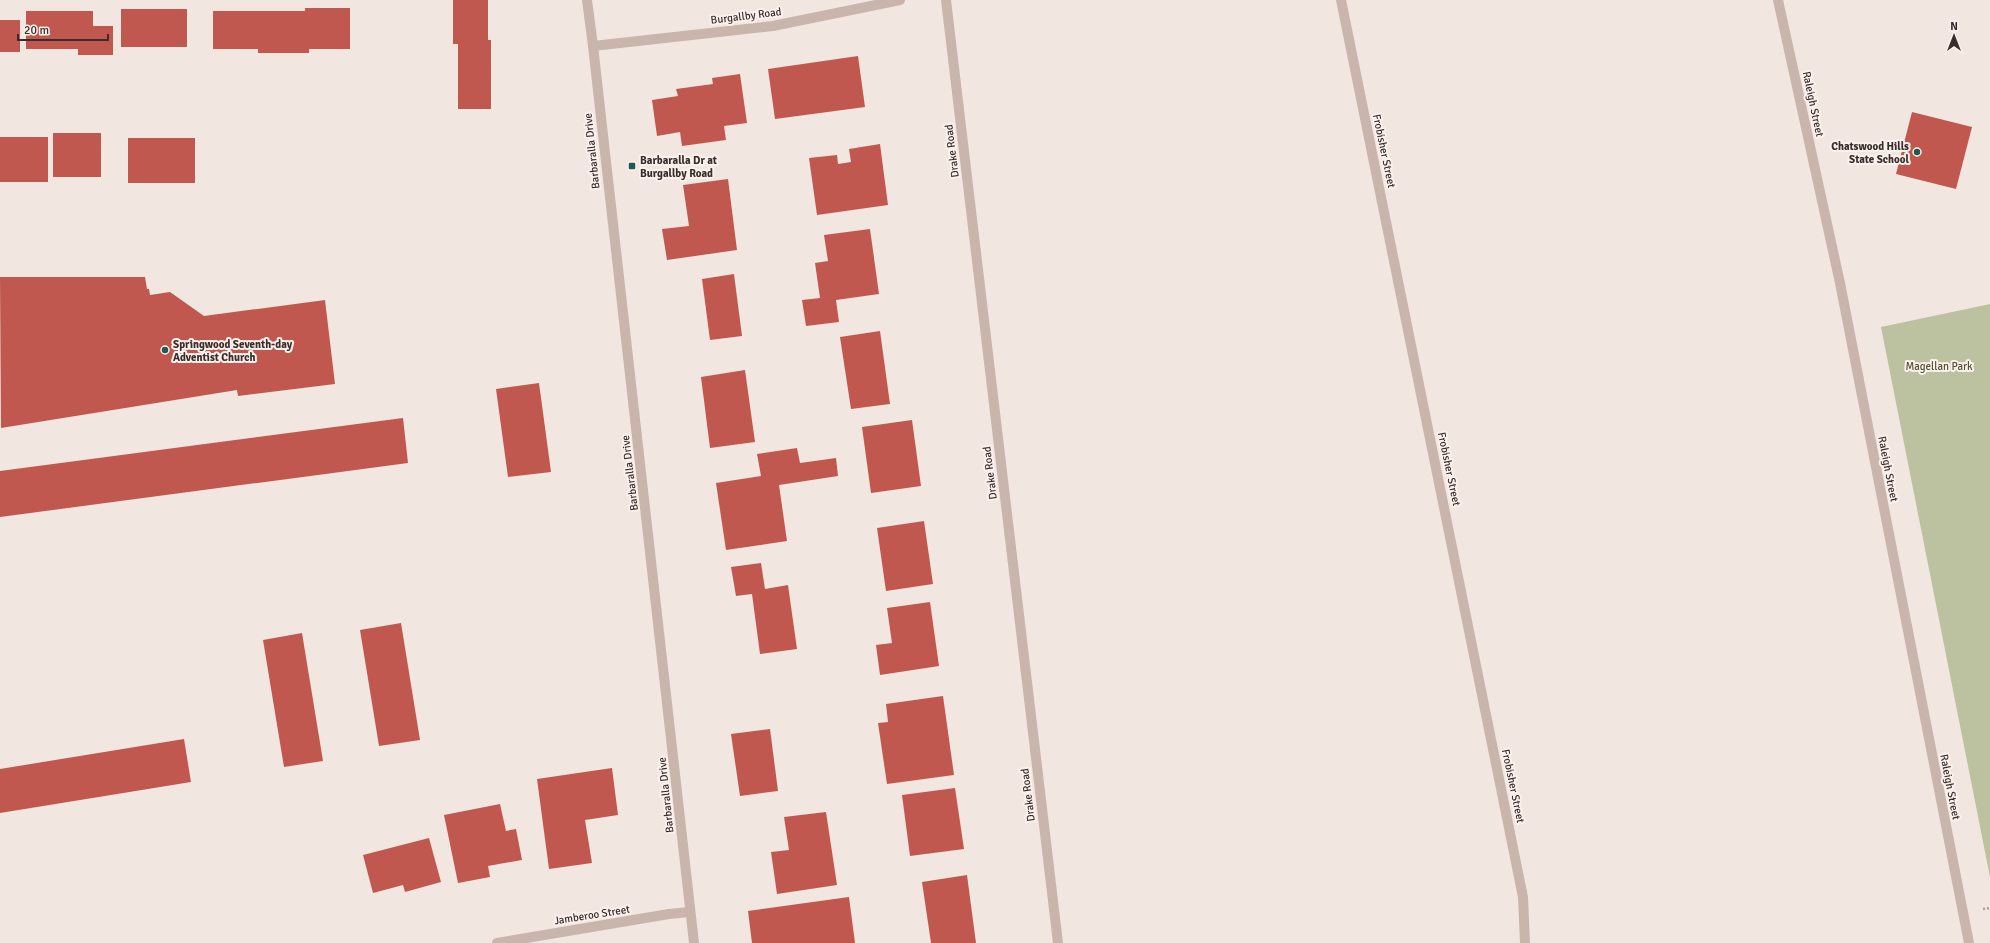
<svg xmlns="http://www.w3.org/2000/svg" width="1990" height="943" font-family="Signika,sans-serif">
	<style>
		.green { fill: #bcc1a0 }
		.building { fill: #c1584f }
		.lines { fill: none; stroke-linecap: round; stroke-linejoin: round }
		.path { stroke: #b69e96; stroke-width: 2.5; stroke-dasharray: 2 2; stroke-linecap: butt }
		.minor { stroke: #cab5ac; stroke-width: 10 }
		.tertiary { stroke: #cab5ac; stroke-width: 10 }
		.poi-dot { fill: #215953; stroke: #faf1ed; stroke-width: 1.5 }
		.labels { text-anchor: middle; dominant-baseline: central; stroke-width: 4; stroke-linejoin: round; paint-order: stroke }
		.street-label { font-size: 11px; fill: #392d2b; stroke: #faf1ed }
		.poi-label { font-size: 11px; font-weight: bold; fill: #392d2b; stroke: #faf1ed; text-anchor: start }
		.park-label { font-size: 11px; fill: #4e562f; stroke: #faf1ed }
	</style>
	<rect width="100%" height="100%" fill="#f2e7e0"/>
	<!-- green -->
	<path class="green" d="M1990,304V877L1881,327Z"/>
	<!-- building -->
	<g class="building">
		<path d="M453,0H488V40H491V109H458V44H453Z"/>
		<path d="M305,8H350V49H309V53H258V49H213V11H305Z"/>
		<rect x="121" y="9" width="66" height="38"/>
		<path d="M26,11H93V26H113V55H78V49H26Z"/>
		<rect x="0" y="20" width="20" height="32"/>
		<path d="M858,56L865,107L775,119L768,69Z"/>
		<path d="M740,74L747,123L724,126L726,140L682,146L680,132L657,136L652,100L678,96L676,89L713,84L712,78Z"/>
		<path d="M1912,112L1972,127L1956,189L1896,174Z"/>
		<rect x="53" y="133" width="48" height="44"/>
		<rect x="0" y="137" width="48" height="45"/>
		<rect x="128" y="138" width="67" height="45"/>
		<path d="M880,144L888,205L817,215L809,158L837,155L838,164L851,162L849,149Z"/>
		<path d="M728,179L737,250L667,260L662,229L689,226L683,185Z"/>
		<path d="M870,229L879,294L836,300L839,322L806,326L802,300L820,298L815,263L828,261L824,235Z"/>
		<path d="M734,274L742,336L710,340L702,279Z"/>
		<path d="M0,277H145L147,289H149L150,295L170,292L204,316L325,300L335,384L238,396L237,390L1,428Z"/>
		<path d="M880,331L890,404L851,409L840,337Z"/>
		<path d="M745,370L755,442L710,448L701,377Z"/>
		<path d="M539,383L551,472L508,477L496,389Z"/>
		<path d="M403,418L408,463L0,517V471Z"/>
		<path d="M912,420L921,486L871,493L862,427Z"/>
		<path d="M797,448L800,463L836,458L838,476L779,485L787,541L726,550L716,483L761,476L757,454Z"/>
		<path d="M924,521L933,584L886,591L877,528Z"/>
		<path d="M761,563L765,589L788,585L797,649L760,654L752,594L736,596L731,567Z"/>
		<path d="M930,602L939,666L880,675L876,645L892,643L887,608Z"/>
		<path d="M401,623L420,740L379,746L360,630Z"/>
		<path d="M302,633L323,761L284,767L263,640Z"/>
		<path d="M943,696L954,775L887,784L878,723L888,722L886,704Z"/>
		<path d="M770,729L778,791L740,796L731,734Z"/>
		<path d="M184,739L191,782L0,813V769Z"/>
		<path d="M612,768L618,815L585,820L592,863L549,869L537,779Z"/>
		<path d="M955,788L964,849L910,856L902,795Z"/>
		<path d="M500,804L506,831L516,829L522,860L488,866L490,877L458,883L444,815Z"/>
		<path d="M826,812L837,885L777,894L771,852L789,850L784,817Z"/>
		<path d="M429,838L441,882L405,892L403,885L373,893L363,855Z"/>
		<path d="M967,875L976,943H931L922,882Z"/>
		<path d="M849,897L855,943H752L748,911Z"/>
	</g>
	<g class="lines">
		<!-- path -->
		<path class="path" d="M1983,909L1990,908"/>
		<!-- minor -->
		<g class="minor">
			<path d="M946,0L1058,943"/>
			<path d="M1341,0L1523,897L1525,943"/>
			<path d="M1778,0L1840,283L1969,943"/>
			<path d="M593,46L773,26L900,0"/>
			<path d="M497,943L669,914L690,912"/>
		</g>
		<!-- tertiary -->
		<path class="tertiary" d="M587,0L593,46L694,943"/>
	</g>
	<!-- markers -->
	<g class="poi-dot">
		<circle cx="1917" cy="152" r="4"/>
		<rect x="628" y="162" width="8" height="8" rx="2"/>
		<circle cx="165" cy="350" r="4"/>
	</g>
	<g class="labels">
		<!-- street labels -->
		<g class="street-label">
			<text transform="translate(746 16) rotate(-7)">Burgallby Road</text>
			<text transform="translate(1813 104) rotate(78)">Raleigh Street</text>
			<text transform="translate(592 151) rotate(-96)">Barbaralla Drive</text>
			<text transform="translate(952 151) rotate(-97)">Drake Road</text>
			<text transform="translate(1384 151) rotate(78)">Frobisher Street</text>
			<text transform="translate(1449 469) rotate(78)">Frobisher Street</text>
			<text transform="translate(1888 469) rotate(79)">Raleigh Street</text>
			<text transform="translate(630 473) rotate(-97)">Barbaralla Drive</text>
			<text transform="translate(990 473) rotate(-97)">Drake Road</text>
			<text transform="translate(1513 786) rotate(78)">Frobisher Street</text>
			<text transform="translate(1950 787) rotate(79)">Raleigh Street</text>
			<text transform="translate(666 795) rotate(-96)">Barbaralla Drive</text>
			<text transform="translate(1028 795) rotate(-97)">Drake Road</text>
			<text transform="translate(592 915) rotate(-9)">Jamberoo Street</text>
		</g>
		<!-- poi labels -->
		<g class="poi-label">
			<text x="1909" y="146" text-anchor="end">Chatswood Hills<tspan x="1909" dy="13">State School</tspan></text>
			<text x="640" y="160">Barbaralla Dr at<tspan x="640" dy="13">Burgallby Road</tspan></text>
			<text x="173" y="344">Springwood Seventh-day<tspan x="173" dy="13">Adventist Church</tspan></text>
		</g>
		<!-- park labels -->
		<g class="park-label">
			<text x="1939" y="366">Magellan Park</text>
		</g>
	</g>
	<!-- north arrow -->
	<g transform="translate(1954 36)" stroke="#faf1ed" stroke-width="3" paint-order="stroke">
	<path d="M0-3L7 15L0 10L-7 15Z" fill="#392d2b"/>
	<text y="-6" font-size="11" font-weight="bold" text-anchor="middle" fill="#392d2b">N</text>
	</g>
	<!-- scale -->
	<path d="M18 34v6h90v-6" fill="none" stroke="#392d2b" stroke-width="2"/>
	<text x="24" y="34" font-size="12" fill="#392d2b" stroke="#faf1ed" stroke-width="3" paint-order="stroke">20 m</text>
</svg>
